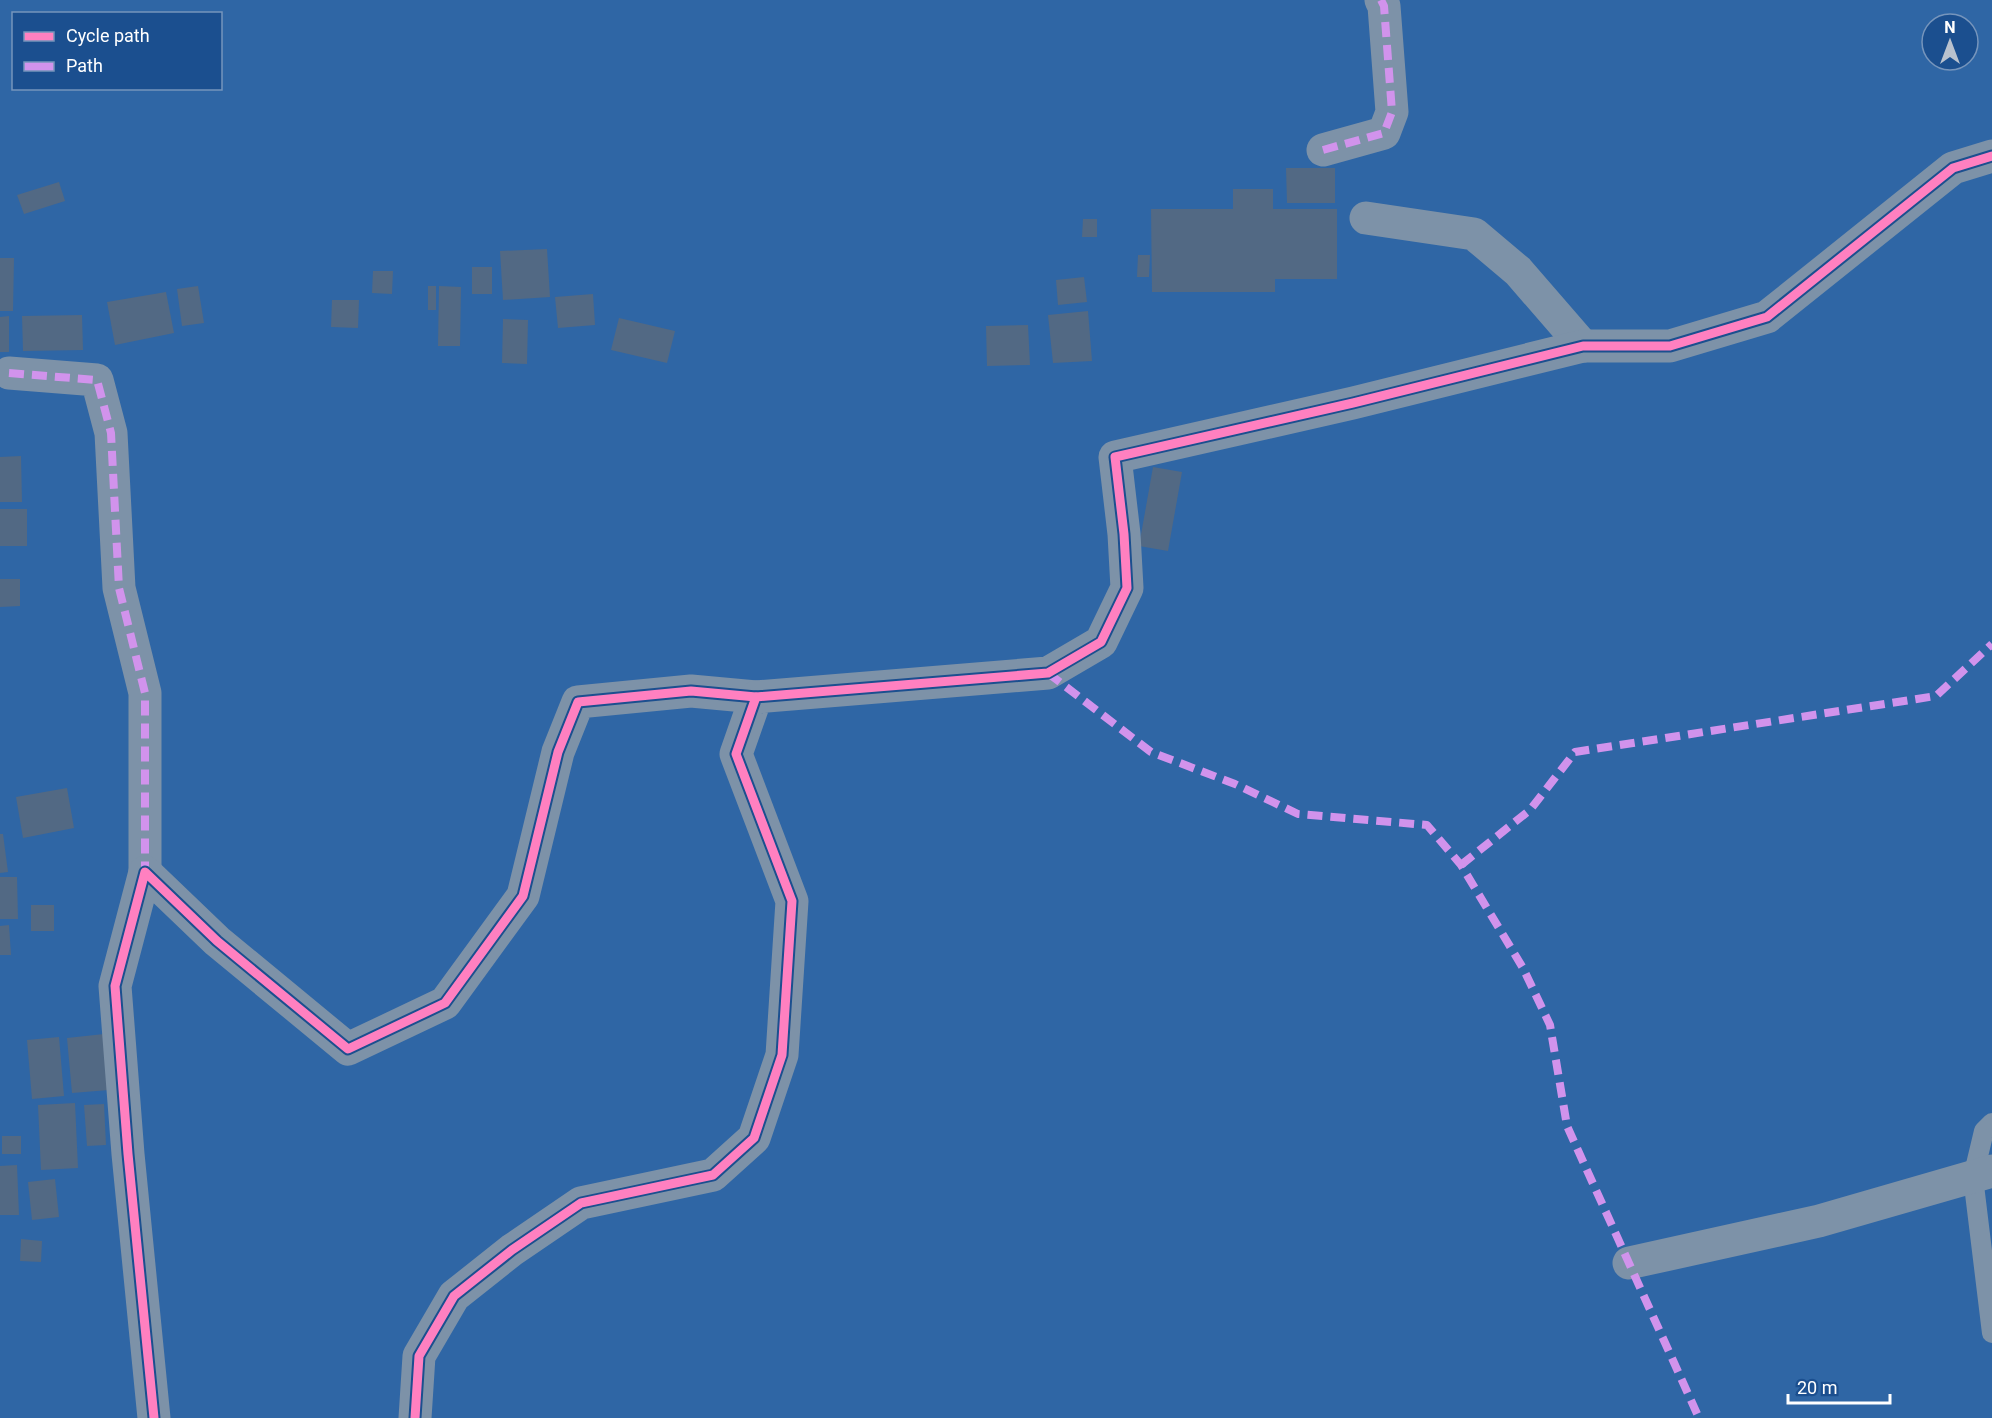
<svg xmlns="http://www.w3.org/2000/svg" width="1992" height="1418" font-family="Roboto,sans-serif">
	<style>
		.green { fill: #2f66a5; fill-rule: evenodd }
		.building { fill: #526984 }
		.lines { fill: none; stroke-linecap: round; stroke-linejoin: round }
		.service { stroke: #7d92a8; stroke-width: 20 }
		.minor { stroke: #7d92a8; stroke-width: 33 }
		.quiet { stroke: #d193ec; stroke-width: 8; stroke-dasharray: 15 8; stroke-linecap: butt }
		.cycleway-casing { stroke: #1b4f8f; stroke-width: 13 }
		.cycleway { stroke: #ff80c0; stroke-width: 9 }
	</style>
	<rect width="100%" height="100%" fill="#365274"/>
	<!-- green -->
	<path class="green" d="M0,0H1992V1418H0ZM14,14H220V88H14ZM1932,24H1968V60H1932Z"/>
	<!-- building -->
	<g class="building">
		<path d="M1286,168H1335V203H1287Z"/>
		<path d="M59,182L65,201L24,214L17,195Z"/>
		<path d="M1233,189H1273V209H1337V279H1275V292H1152L1151,209H1233Z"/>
		<path d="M1083,219H1097V237H1082Z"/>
		<path d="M547,249L550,297L503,300L500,251Z"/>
		<path d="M1138,255H1150L1149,277H1137Z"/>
		<path d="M0,258H14L13,311H0Z"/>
		<rect x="472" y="267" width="20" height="27"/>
		<path d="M373,271H393L392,294L372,293Z"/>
		<path d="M1084,277L1087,302L1058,305L1056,280Z"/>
		<path d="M198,286L204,323L182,326L177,289Z"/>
		<rect x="428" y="286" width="8" height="24"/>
		<path d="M439,286L461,287L460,346H438Z"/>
		<path d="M166,292L174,333L115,345L107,302Z"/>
		<path d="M593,294L595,325L558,328L555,297Z"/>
		<path d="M332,300H359L358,328L331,327Z"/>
		<path d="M1088,311L1092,361L1053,363L1048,315Z"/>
		<path d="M82,315L83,350L23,351L22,316Z"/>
		<path d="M9,316V352H0V317Z"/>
		<path d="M619,318L675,331L667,363L611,350Z"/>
		<path d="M503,319L528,320L527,364L502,363Z"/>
		<path d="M1028,325L1030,365L987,366L986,326Z"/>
		<path d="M21,456L22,502H0V457Z"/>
		<path d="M1153,467L1182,472L1168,551L1139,546Z"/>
		<rect x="0" y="509" width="27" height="37"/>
		<path d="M0,579H20V606L0,607Z"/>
		<path d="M67,788L74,828L23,838L16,797Z"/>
		<path d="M0,834H3L8,872L0,873Z"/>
		<path d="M0,877H17L18,919H0Z"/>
		<rect x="31" y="905" width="23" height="26"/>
		<path d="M9,925L11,955H0V926Z"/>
		<path d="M104,1034L109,1090L72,1093L67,1038Z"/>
		<path d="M59,1037L64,1096L32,1099L27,1040Z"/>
		<path d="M75,1103L78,1168L41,1170L38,1105Z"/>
		<path d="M104,1104L106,1145L87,1146L84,1105Z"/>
		<rect x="2" y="1136" width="19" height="18"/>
		<path d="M17,1165L19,1215H0V1166Z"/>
		<path d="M55,1179L59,1217L32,1220L28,1182Z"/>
		<path d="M21,1239L42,1241L41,1262L20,1261Z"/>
	</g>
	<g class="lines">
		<!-- service -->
		<path class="service" d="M1992,1123L1984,1131L1973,1177L1992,1333"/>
		<!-- minor -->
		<g class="minor">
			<path d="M1323,150L1384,133L1392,112L1384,6L1381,0"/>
			<path d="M1366,218L1474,234L1518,271L1583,346"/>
			<path d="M9,373L97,380L111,433L119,588L145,693V872"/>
			<path d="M1629,1263L1819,1221L1992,1171"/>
			<path d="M154,1418L128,1154L115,986L145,872L217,941L348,1049L445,1003L523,896L558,752L578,702L691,691L756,697"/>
			<path d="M415,1418L419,1356L454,1296L512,1250L581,1203L713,1175L754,1138L782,1055L792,901L736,754L756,697L1048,673L1101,642L1127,588L1124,534L1115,457L1353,403L1583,346H1670L1767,317L1953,168L1992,156"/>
		</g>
		<!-- quiet -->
		<g class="quiet">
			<path d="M1323,150L1384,133L1392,112L1384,6L1381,0"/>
			<path d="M9,373L97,380L111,433L119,588L145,693V872"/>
			<path d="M1048,673L1151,752L1235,784L1298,814L1427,825L1461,865L1523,968L1550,1025L1567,1126L1699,1418"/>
			<path d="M1461,865L1530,810L1575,752L1936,696L1992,644"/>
		</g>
		<defs>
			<g id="cycleway">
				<path d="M154,1418L128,1154L115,986L145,872L217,941L348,1049L445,1003L523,896L558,752L578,702L691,691L756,697"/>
				<path d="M415,1418L419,1356L454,1296L512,1250L581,1203L713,1175L754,1138L782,1055L792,901L736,754L756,697L1048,673L1101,642L1127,588L1124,534L1115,457L1353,403L1583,346H1670L1767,317L1953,168L1992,156"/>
			</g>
		</defs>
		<!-- cycleway casing -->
		<use href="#cycleway" class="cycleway-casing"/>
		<!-- cycleway -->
		<use href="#cycleway" class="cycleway"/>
	</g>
	<!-- legend -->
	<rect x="12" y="12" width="210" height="78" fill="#1b4f8f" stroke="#7695bc" stroke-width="1.5"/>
	<rect x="24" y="32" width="30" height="9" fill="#ff80c0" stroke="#7695bc" stroke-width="1.5"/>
	<text x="66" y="42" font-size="18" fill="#ffffff">Cycle path</text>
	<rect x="24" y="62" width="30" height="9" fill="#d193ec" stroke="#7695bc" stroke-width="1.5"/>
	<text x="66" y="72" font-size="18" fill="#ffffff">Path</text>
	<!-- north arrow -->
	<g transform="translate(1950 42)"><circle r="28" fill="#1b4f8f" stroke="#7695bc" stroke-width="1.5"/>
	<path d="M0-4.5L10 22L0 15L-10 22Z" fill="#b9c2ce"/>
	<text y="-9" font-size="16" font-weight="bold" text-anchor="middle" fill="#ffffff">N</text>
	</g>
	<!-- scale -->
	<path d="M1788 1394v9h102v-9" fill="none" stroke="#ffffff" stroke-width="3"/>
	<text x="1797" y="1394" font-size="18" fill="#ffffff" stroke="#1b4f8f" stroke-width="4.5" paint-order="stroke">20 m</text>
</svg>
